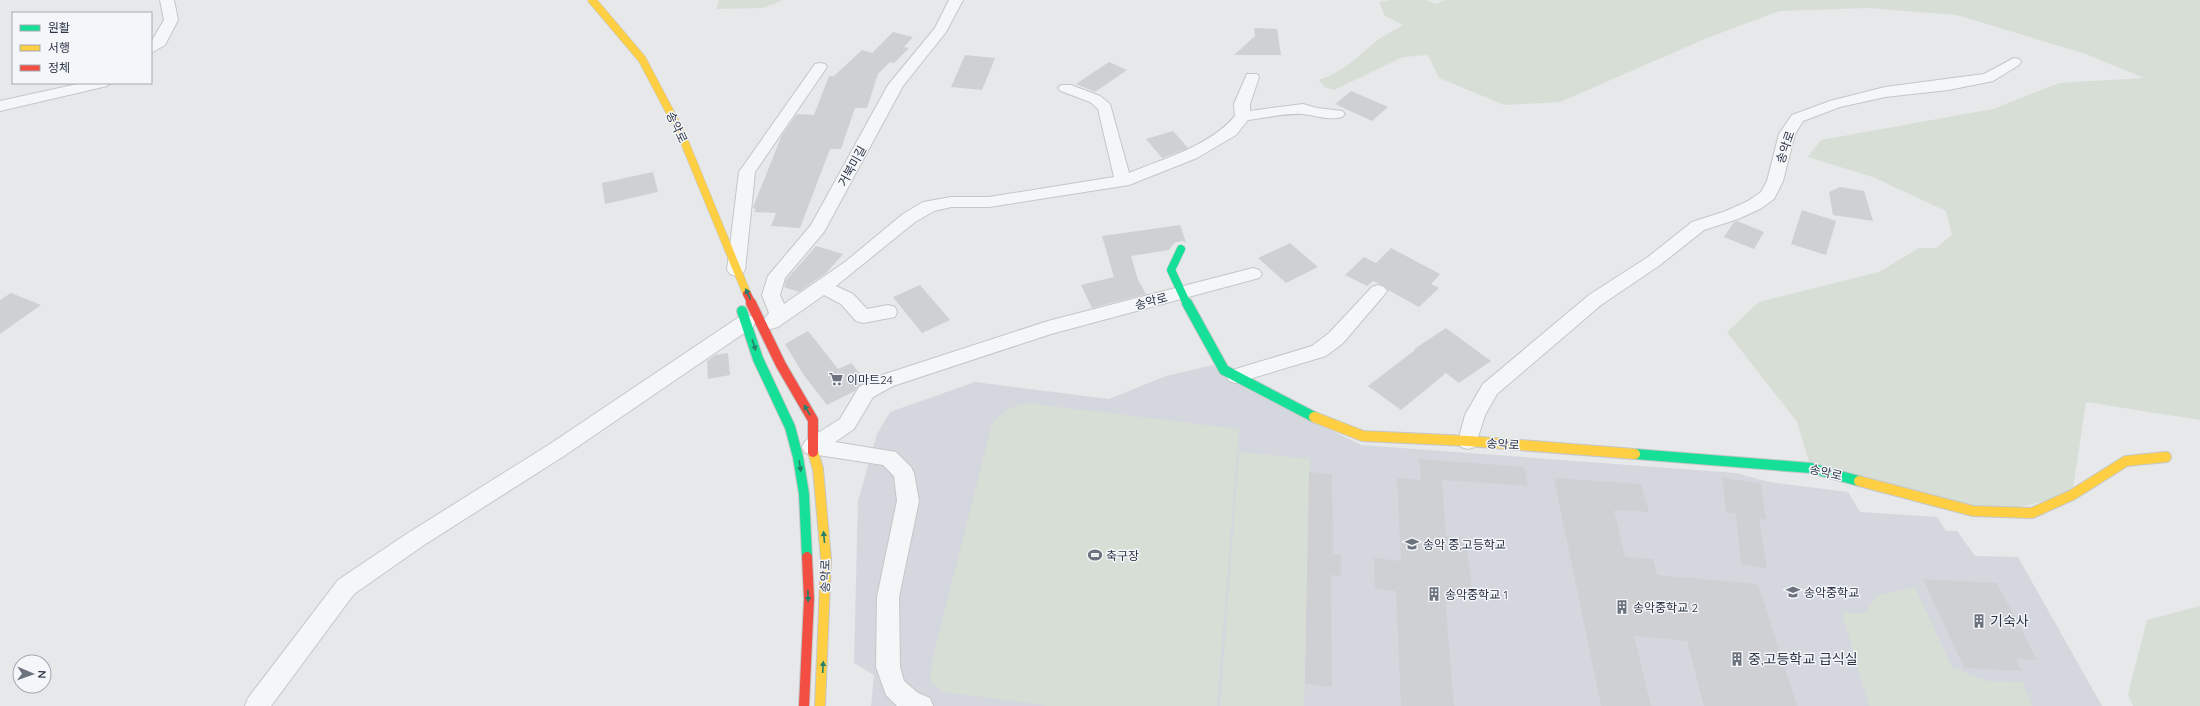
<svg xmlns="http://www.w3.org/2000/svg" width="2200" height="706" font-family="Quicksand,'Noto Sans KR',sans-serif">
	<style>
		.built { fill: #d4d7dd }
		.green { fill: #d6ded6 }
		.building { fill: #ced0d3 }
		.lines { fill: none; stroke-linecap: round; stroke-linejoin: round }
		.street-casing { stroke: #c4c6c8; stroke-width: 2 }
		.fast-far1-casing { stroke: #c4c6c8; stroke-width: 9 }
		.fast-casing { stroke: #c4c6c8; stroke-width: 12 }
		.slow-far1-casing { stroke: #c4c6c8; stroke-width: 9 }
		.slow-casing { stroke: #c4c6c8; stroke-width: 12 }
		.jam-far1-casing { stroke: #c4c6c8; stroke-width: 9 }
		.jam-casing { stroke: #c4c6c8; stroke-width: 12 }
		.street { fill: #f5f6f7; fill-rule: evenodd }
		.fast-far1 { stroke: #16e098; stroke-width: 8 }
		.fast { stroke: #16e098; stroke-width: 10 }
		.slow-far1 { stroke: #ffcf43; stroke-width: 8 }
		.slow { stroke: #ffcf43; stroke-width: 10 }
		.jam-far1 { stroke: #f24e42; stroke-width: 8 }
		.jam { stroke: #f24e42; stroke-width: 10 }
		.oneway { fill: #22816a }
		.labels { text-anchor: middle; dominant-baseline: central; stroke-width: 3; stroke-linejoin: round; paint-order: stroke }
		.street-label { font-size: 12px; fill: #2b3445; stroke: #f4f6f9 }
		.poi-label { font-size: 12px; fill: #2b3445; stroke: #f4f6f9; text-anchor: start }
		.near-poi-label { font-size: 14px; fill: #2b3445; stroke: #f4f6f9; text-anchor: start }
	</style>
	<rect width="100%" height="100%" fill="#e6e8ea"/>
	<!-- built -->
	<path class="built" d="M1213,365L1247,389L1361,445L1736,473L1769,482L1848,492L1860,512L1937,517L1946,531H1957L1975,556L2018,557L2102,706H871L874,675L854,663L858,501L877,434L890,412L975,382L1109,399L1166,376Z"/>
	<!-- green -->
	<g class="green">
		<path d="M719,0H783L763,8L716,9Z"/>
		<path d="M1390,0H1427L1435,4L1445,0H2200V420L2086,402L2072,495L1997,512L1811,468L1797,422L1727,332L1759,302L1879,272L1919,248H1936L1952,235L1946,211L1873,177L1808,157L1821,140L1993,109L2059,83L2144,78L2086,54L1957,15L1869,8L1779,11L1707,38L1560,102L1505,105L1439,78L1428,55L1403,57L1334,90L1324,87L1319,80C1344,71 1354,60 1374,43C1382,36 1394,31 1403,25L1385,16L1379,2Z"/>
		<path d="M1027,403L1239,429L1217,706H1051L943,692L930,681L932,662L991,427C1000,412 1010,407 1027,403Z"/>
		<path d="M1239,452L1310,459L1304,706H1220Z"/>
		<path d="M1915,587L1952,667L1987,681L2022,682L2032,706H1869L1842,613H1865L1878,595Z"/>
		<path d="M2200,606V706H2133L2128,694L2147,620Z"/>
	</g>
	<!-- building -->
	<g class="building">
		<path d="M1254,28L1277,29L1281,55H1234L1255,36Z"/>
		<path d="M893,32L913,37L904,47L909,48L894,63L890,62L878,74L867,108H855L841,149H830L800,228L771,226L776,213L754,212L756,209L753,208V207L782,135L797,114L814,115L829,76H834L862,50L872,53Z"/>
		<path d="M965,55L995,58L982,90L951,87Z"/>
		<path d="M1109,62L1127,70L1095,92L1076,84Z"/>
		<path d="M1351,91L1388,107L1372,121L1335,104Z"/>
		<path d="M1173,131L1188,148L1162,158L1146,139Z"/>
		<path d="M653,172L658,192L605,204L602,183Z"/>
		<path d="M1840,187L1864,191L1873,221L1833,215L1829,192Z"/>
		<path d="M1802,210L1836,221L1826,255L1791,244Z"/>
		<path d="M1737,221L1764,232L1754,249L1724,237L1734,222Z"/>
		<path d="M1180,225L1186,242L1181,241L1174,243L1169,250L1131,256L1138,280L1146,294L1092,308L1081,285L1114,277L1102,236Z"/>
		<path d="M1290,243L1318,267L1286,283L1258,258Z"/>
		<path d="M816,246L843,254L826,273L799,292L784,287L786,280Z"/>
		<path d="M1391,248L1440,274L1431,284L1439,288L1419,307L1388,290L1384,286L1373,281L1367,286L1345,275L1364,257L1376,263Z"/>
		<path d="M920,285L950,320L922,333L893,297Z"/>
		<path d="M11,293L41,305L0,334V300Z"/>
		<path d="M1446,328L1491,361L1459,383L1446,373L1401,410L1368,386L1415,350L1414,349Z"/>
		<path d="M808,331L838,369L851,363L866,381L858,386L855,391L827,405L803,374L785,344Z"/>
		<path d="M728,353L730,375L708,379L707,361L715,355Z"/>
		<path d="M1419,459L1524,467L1528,486L1442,480L1446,536L1466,538L1473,600L1445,597L1454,706H1401L1396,591L1375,589L1374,558L1401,561L1397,478L1421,480Z"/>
		<path d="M1309,472L1332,474L1333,554L1341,555V576L1331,575L1332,687L1305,684Z"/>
		<path d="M1722,477L1761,484L1766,520L1759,518L1767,569L1741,564L1736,514L1726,512Z"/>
		<path d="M1554,478L1641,484L1649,512L1614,510L1625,557L1653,559L1657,575L1758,584L1797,706H1704L1687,641L1634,636L1651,706H1601Z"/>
		<path d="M1923,579L1997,583L2037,660L2016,659L2022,671L1964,668Z"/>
	</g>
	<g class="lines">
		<defs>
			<g id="street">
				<path d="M160,0H174L178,20L165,45L151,53V42L164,20Z"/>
				<path d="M949,0H963L946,32L903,86L824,232L785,278L780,295L784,304L845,262L903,214L923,202L951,197H989L1114,177L1098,109L1090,102L1061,91L1058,88L1061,85H1071L1100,96L1110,104L1129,173C1165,158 1210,146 1235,116L1234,104L1247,74H1257L1259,77L1250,104V111L1303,104L1317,108L1342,111L1345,114L1342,117C1328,121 1316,115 1302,114C1285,113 1265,118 1248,120L1236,135L1197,158L1129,185L989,207H951L934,211L915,222L836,286L853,294L867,309L888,305L895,307L897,312L895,317L863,323L856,321L841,304L824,295L778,327L771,329L764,327L762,322L769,313L762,295L768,276L811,225L888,85L935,28Z"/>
				<path d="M2014,58L2019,59L2021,62L2019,65L1993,81L1948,90L1885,97L1840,107L1803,121L1795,134L1783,181L1774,199L1760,209L1738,219L1704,230L1660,265L1601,305L1497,394L1485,415L1475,447L1468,449L1461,447L1458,441L1465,415L1483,384L1589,295L1648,257L1692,222L1726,211L1748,201L1761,192L1767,181L1779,134L1792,115L1830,101L1885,87L1984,74Z"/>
				<path d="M820,63L825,64L827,67L755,172L745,270L742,274L736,276L730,274L727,270L739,172L815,64Z"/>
				<path d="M82,83H110L107,86L0,111V101Z"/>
				<path d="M1253,268L1259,270L1262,274L1259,278L1051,334L893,386L873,397L854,429L835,442L896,452L911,467L914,473L919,501L899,597L900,667L904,681L918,693L930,698L933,706H897L886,695L876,667L877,597L897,501L894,476L883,465L805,453L802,447L805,441L840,419L859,387L879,376L1048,321Z"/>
				<path d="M1378,285L1384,287L1387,291L1384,295L1343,343L1326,356L1236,383L1229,381L1226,376L1229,371L1312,346L1329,333L1372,287Z"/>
				<path d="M746,315L753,317L755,322L753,327L564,456L424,545L354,594L271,706H245L248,698L338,580L408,533L550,444L739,317Z"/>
			</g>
			<path id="fast-far1" d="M1181,249L1171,270L1187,304"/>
			<g id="fast">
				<path d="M1187,303L1224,370L1314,417"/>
				<path d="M742,311L758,359L790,427L798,457L804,494L807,557"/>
				<path d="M1635,454L1811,468L1859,481"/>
			</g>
			<path id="slow-far1" d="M592,0L642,59L680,131L747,294"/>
			<g id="slow">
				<path d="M1314,417L1363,436L1468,441L1635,454"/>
				<path d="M813,452L818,469L826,559L820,706"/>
				<path d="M1859,481L1973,511L2032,513L2072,495L2126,461L2166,457"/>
			</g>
			<path id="jam-far1" d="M747,294L752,304"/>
			<g id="jam">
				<path d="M751,303L781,365L813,420V452"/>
				<path d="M804,706L809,599L807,557"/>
			</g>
		</defs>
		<!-- street casing -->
		<use href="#street" class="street-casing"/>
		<!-- fast-far1 casing -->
		<use href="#fast-far1" class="fast-far1-casing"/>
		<!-- fast casing -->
		<use href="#fast" class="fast-casing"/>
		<!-- slow-far1 casing -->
		<use href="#slow-far1" class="slow-far1-casing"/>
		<!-- slow casing -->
		<use href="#slow" class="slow-casing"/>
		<!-- jam-far1 casing -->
		<use href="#jam-far1" class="jam-far1-casing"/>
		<!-- jam casing -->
		<use href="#jam" class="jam-casing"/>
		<!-- street -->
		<use href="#street" class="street"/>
		<!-- fast-far1 -->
		<use href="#fast-far1" class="fast-far1"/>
		<!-- fast -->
		<use href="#fast" class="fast"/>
		<!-- slow-far1 -->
		<use href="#slow-far1" class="slow-far1"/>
		<!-- slow -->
		<use href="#slow" class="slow"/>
		<!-- jam-far1 -->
		<use href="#jam-far1" class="jam-far1"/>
		<!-- jam -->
		<use href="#jam" class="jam"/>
	</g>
	<!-- one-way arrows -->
	<defs><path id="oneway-solid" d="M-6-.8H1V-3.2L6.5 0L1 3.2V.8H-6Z"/></defs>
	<g class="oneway">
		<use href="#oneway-solid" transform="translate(748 294) rotate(-115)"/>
		<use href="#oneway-solid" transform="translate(754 345) rotate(72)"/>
		<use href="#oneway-solid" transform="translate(807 410) rotate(-120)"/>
		<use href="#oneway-solid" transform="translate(800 466) rotate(81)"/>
		<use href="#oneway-solid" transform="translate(824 537) rotate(-95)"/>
		<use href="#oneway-solid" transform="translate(808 596) rotate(89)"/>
		<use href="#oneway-solid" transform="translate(823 667) rotate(-87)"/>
	</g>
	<!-- icons -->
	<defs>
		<symbol id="supermarket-bare" viewBox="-9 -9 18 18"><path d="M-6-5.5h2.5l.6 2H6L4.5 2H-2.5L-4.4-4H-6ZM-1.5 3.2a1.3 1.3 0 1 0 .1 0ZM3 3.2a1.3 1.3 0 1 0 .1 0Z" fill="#6c737f" stroke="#f4f6f9" stroke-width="2.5" paint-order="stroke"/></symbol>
		<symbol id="school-bare" viewBox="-9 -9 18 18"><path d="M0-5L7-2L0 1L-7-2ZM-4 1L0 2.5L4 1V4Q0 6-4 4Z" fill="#6c737f" stroke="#f4f6f9" stroke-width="2.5" paint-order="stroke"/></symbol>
		<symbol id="stadium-bare" viewBox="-9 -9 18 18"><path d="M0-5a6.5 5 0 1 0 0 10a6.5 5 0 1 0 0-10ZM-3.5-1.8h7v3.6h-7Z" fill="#6c737f" stroke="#f4f6f9" stroke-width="2.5" paint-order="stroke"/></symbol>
		<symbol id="building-bare" viewBox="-9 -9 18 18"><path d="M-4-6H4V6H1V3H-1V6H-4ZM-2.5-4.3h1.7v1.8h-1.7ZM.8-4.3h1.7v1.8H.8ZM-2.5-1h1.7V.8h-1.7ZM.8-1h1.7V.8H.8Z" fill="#6c737f" stroke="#f4f6f9" stroke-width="2.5" paint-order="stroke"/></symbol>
	</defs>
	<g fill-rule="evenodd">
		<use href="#supermarket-bare" x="826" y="369" width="20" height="20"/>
		<use href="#school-bare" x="1402" y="534" width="20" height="20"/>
		<use href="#stadium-bare" x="1085" y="545" width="20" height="20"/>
		<use href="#school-bare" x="1783" y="582" width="20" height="20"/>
		<use href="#building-bare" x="1424" y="584" width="20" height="20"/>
		<use href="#building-bare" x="1612" y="597" width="20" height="20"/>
		<use href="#building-bare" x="1969" y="611" width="20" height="20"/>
		<use href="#building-bare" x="1727" y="649" width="20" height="20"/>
	</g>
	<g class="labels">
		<!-- street labels -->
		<g class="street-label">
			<text transform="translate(677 127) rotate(65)">송악로</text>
			<text transform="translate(1785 147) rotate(-71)">송악로</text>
			<text transform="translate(852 166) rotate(-61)">거북미길</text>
			<text transform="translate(1151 301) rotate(-15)">송악로</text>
			<text transform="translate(1503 444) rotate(4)">송악로</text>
			<text transform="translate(1826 472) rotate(13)">송악로</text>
			<text transform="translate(825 576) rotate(-89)">송악로</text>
		</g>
		<!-- poi labels -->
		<g class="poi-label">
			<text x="847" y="379">이마트24</text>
			<text x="1423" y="544">송악 중,고등학교</text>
			<text x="1106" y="555">축구장</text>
			<text x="1804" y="592">송악중학교</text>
			<text x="1445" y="594">송악중학교 1</text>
			<text x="1633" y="607">송악중학교 2</text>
		</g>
		<!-- near-poi labels -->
		<g class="near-poi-label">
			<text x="1990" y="621">기숙사</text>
			<text x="1748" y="659">중,고등학교 급식실</text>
		</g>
	</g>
	<!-- legend -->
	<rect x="12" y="12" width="140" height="72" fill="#f4f6f9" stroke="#a4a8b1"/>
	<rect x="20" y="25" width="20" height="6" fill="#16e098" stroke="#a4a8b1"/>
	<text x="48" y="32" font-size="12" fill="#2b3445">원활</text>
	<rect x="20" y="45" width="20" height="6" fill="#ffcf43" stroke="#a4a8b1"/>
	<text x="48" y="52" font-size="12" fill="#2b3445">서행</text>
	<rect x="20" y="65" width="20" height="6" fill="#f24e42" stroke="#a4a8b1"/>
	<text x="48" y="72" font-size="12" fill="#2b3445">정체</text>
	<!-- north arrow -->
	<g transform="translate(32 674) rotate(92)"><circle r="19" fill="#f4f6f9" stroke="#a4a8b1"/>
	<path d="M0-3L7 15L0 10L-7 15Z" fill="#6c737f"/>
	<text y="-6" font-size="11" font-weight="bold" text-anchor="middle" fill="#2b3445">N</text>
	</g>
</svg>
